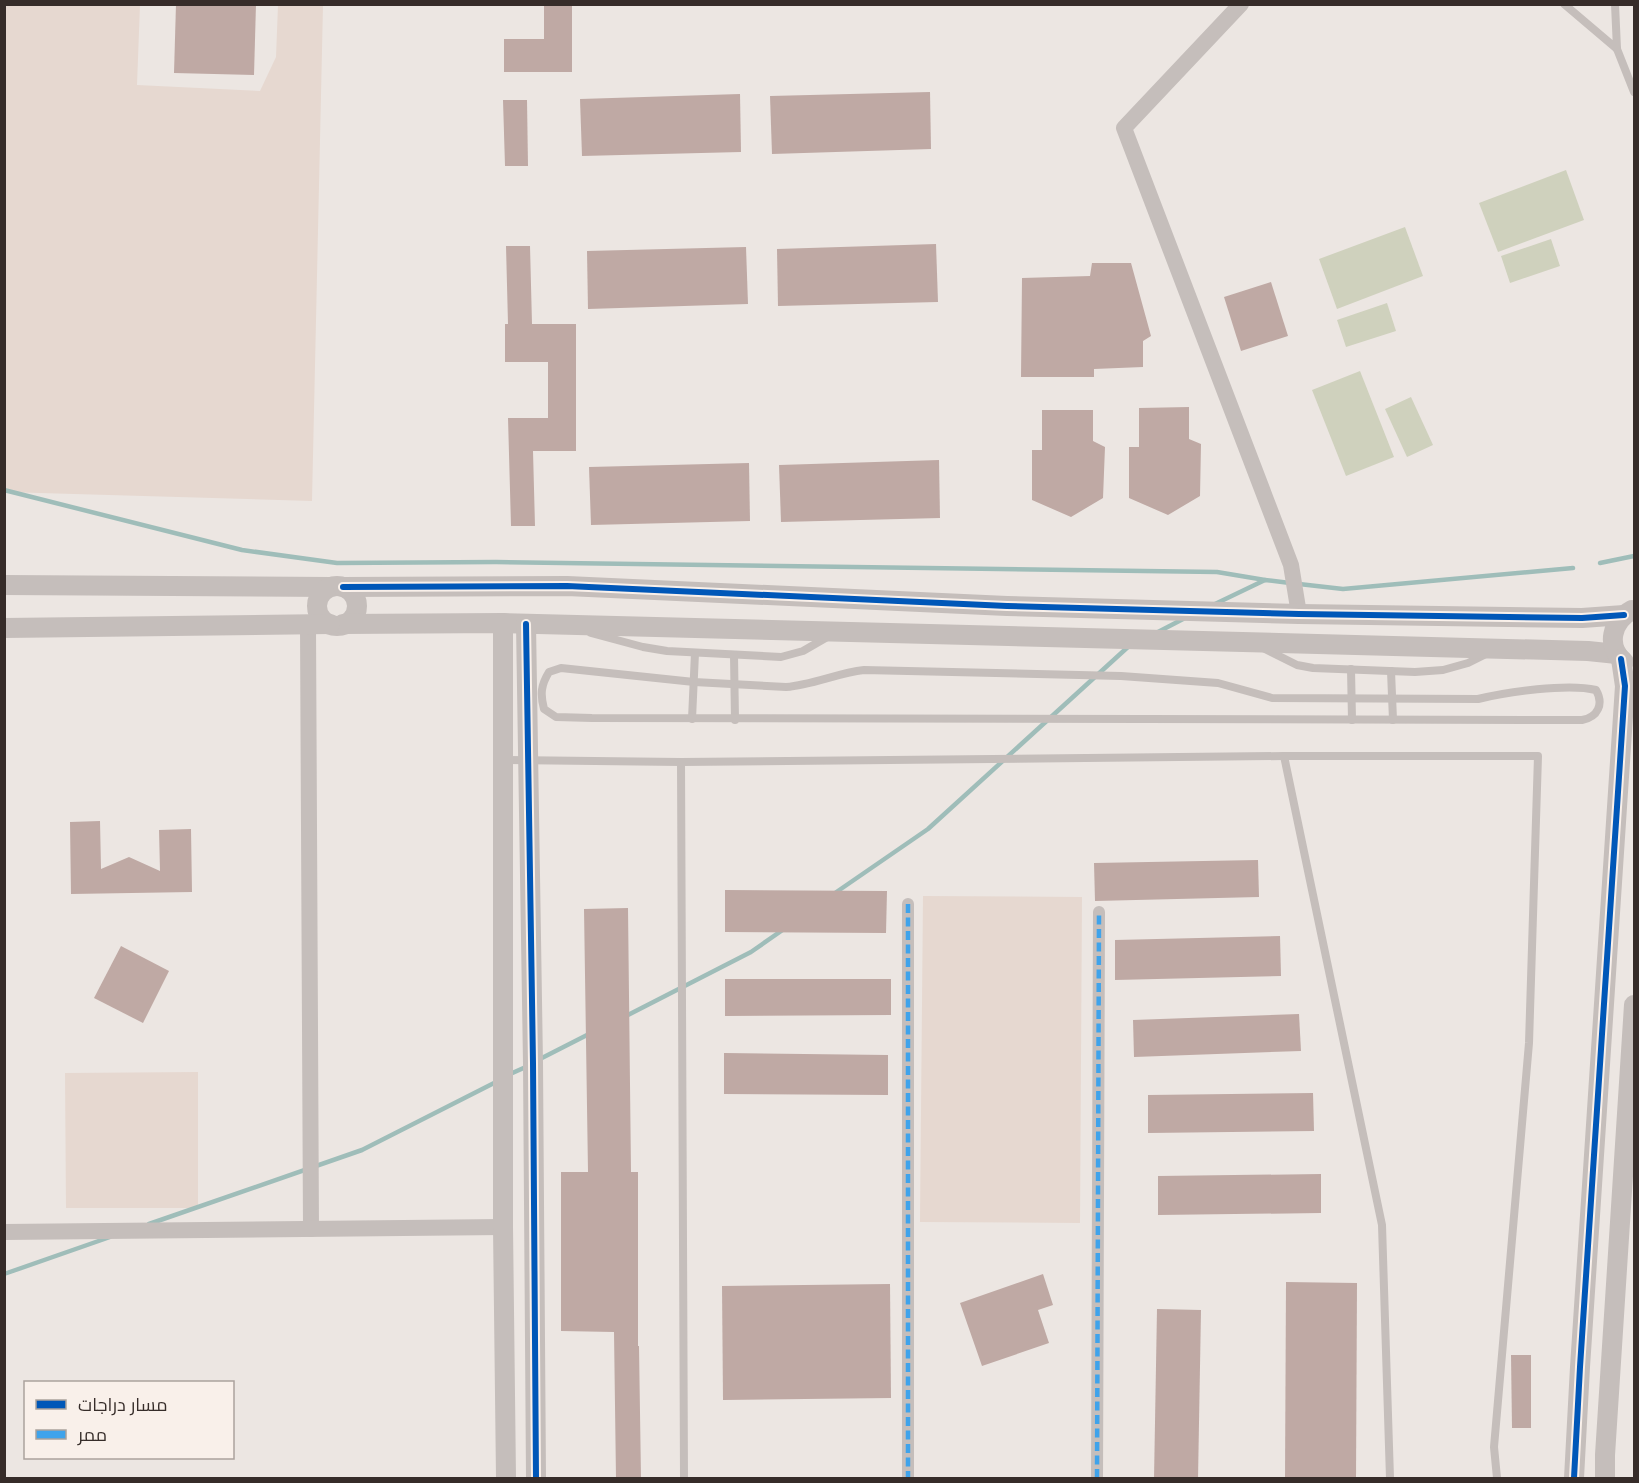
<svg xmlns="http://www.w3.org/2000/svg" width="1639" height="1483" font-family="Montserrat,Cairo,sans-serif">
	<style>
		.green { fill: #cfd1bd }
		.plaza { fill: #e6d8d0 }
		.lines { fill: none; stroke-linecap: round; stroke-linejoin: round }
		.stream { stroke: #9fbdb9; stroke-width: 4.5 }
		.building { fill: #bfa9a4 }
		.service { stroke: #c5bebb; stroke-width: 8 }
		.pedestrian { stroke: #c5bebb; stroke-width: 12 }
		.minor { stroke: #c5bebb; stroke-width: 16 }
		.tertiary { stroke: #c5bebb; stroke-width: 20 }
		.quiet { stroke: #3fa3eb; stroke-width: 4.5; stroke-dasharray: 9 4.5; stroke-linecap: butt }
		.cycleway-casing { stroke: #f9f0ea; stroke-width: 10 }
		.cycleway { stroke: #0057b8; stroke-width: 6 }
	</style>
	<rect width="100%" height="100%" fill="#ece6e2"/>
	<!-- green -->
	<g class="green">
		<path d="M1566,170L1584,220L1498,252L1479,203Z"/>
		<path d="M1405,227L1423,276L1337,309L1319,259Z"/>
		<path d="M1551,239L1560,266L1510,283L1501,256Z"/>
		<path d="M1387,303L1396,331L1346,347L1337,320Z"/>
		<path d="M1360,371L1394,457L1346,476L1312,390Z"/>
		<path d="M1411,397L1433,445L1407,457L1385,409Z"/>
	</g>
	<!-- plaza -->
	<g class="plaza">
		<path d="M5,4L140,5L137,85L260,91L276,57L278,5H323L312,501L5,492Z"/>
		<path d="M923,896L1082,897L1080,1223L920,1222Z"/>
		<path d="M198,1072V1208H66L65,1073Z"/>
	</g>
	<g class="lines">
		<!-- stream -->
		<g class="stream">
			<path d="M4,490L242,550L337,563L496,562L1217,572L1265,580"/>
			<path d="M1600,563L1634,556"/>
			<path d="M1299,584L1343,589L1573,568"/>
			<path d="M1215,604L1265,580L1290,583"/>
			<path d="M1158,632L1185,618"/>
			<path d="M835,893L928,829L1129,646"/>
			<path d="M626,1016L751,952L784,929"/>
			<path d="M538,1060L589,1034"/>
			<path d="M508,1075L528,1066"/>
			<path d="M149,1224L362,1150L498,1081"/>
			<path d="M4,1274L110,1237"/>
		</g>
	</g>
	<!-- building -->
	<g class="building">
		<path d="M176,4H256L254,75L174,73Z"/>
		<path d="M544,4H572V72H504V39H544Z"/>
		<path d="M930,92L931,149L772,154L770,96Z"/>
		<path d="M740,94L741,152L582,156L580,99Z"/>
		<path d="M503,100H527L528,166H505Z"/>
		<path d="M936,244L938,302L778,306L777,249Z"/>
		<path d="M506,246H530L532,324H576V451H533L535,526H511L508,418H548V362H505V324H508Z"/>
		<path d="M746,247L748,304L588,309L587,251Z"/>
		<path d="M1092,263H1131L1151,336L1143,341V367L1094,369V377H1021L1022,278L1090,276Z"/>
		<path d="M1271,282L1288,336L1241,351L1224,297Z"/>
		<path d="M1189,407V439L1201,444L1200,496L1168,515L1129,498V447H1139V408Z"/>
		<path d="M1042,410H1093V441L1105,447L1103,498L1071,517L1032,500V450H1042Z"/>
		<path d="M939,460L940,518L781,522L779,465Z"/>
		<path d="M749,463L750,521L591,525L589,467Z"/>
		<path d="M100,821L101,869L129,857L160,871L159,830L191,829L192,892L71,894L70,822Z"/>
		<path d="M1258,860L1259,897L1095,901L1094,863Z"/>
		<path d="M725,890L887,891L886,933L725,932Z"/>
		<path d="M628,908L631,1172H638V1346H639L641,1479H616L614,1332L561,1331V1172H588L584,909Z"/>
		<path d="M1280,936L1281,976L1115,980V940Z"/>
		<path d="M121,946L169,971L143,1023L94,998Z"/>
		<path d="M725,979H891V1015L725,1016Z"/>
		<path d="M1299,1014L1301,1051L1134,1057L1133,1020Z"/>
		<path d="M724,1053L888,1055V1095L724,1094Z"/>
		<path d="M1313,1093L1314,1131L1148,1133V1095Z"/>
		<path d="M1321,1174V1213L1158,1215V1176Z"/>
		<path d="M1043,1274L1053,1305L1038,1310L1049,1343L982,1366L960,1303Z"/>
		<path d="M1286,1282L1357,1283L1356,1479H1285Z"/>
		<path d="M890,1284L891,1398L723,1400L722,1286Z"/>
		<path d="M1157,1309L1201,1310L1198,1479H1154Z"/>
		<path d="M1511,1355H1531V1428H1512Z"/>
	</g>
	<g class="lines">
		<!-- service -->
		<g class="service">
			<path d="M1564,4L1617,49L1615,4"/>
			<path d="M1617,49L1634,92"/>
			<path d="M591,633L643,647L667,651L781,657L803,651L829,636"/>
			<path d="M1263,648L1297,665L1313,668L1415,672L1443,670L1468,663L1488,653"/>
			<path d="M734,655L735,720"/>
			<path d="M561,668L694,682L786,687C813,685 837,673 864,670L1121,676L1218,683L1272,698L1478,699C1506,692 1568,683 1596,690C1604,704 1598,717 1582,720L592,718L556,717L544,709C540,694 541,685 549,672Z"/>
			<path d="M1351,669L1352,720"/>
			<path d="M1391,671L1393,720"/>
			<path d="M692,719L695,653"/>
			<path d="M1284,756L1382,1225L1390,1478"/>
			<path d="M504,760L681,762"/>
			<path d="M684,1478L681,762L1284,756H1538L1529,1043L1494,1447L1497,1478"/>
		</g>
		<!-- pedestrian -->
		<g class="pedestrian">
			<path d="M908,904V1478"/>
			<path d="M1097,1478L1099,912"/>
		</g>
		<!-- minor -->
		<g class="minor">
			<path d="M1241,4L1124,128L1291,565L1299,614"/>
			<path d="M308,626L311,1229"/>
			<path d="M4,1232L503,1227"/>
		</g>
		<!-- tertiary -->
		<g class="tertiary">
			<path d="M4,585L331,587"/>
			<circle cx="337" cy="606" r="20"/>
			<path d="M343,587L567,586L1007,606L1299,614L1582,618L1624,615"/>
			<path d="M503,623V1227L506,1478"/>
			<path d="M343,624L503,623L1588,651L1617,654"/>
			<path d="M526,624L533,1063L536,1478"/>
			<path d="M4,628L330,624"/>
			<path d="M1624,662C1605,646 1612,621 1632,610"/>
			<path d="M1574,1478L1580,1367L1625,686L1621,659"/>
			<path d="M1605,1478V1455L1634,1005"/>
		</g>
		<!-- quiet -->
		<g class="quiet">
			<path d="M908,904V1478"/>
			<path d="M1097,1478L1099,912"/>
		</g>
		<defs>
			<g id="cycleway">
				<path d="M343,587L567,586L1007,606L1299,614L1582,618L1624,615"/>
				<path d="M526,624L533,1063L536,1478"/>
				<path d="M1574,1478L1580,1367L1625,686L1621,659"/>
			</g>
		</defs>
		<!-- cycleway casing -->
		<use href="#cycleway" class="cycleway-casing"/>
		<!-- cycleway -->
		<use href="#cycleway" class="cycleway"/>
	</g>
	<!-- border -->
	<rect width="1639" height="1483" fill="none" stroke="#362c29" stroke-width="12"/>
	<!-- legend -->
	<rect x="24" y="1381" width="210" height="78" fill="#f9f0ea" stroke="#aba29d" stroke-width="1.5"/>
	<rect x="36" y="1400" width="30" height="9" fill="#0057b8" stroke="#aba29d" stroke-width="1.5"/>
	<text x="78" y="1411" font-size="18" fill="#362c29">مسار دراجات</text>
	<rect x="36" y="1430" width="30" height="9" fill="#3fa3eb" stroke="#aba29d" stroke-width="1.5"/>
	<text x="78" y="1441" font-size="18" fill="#362c29">ممر</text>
</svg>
